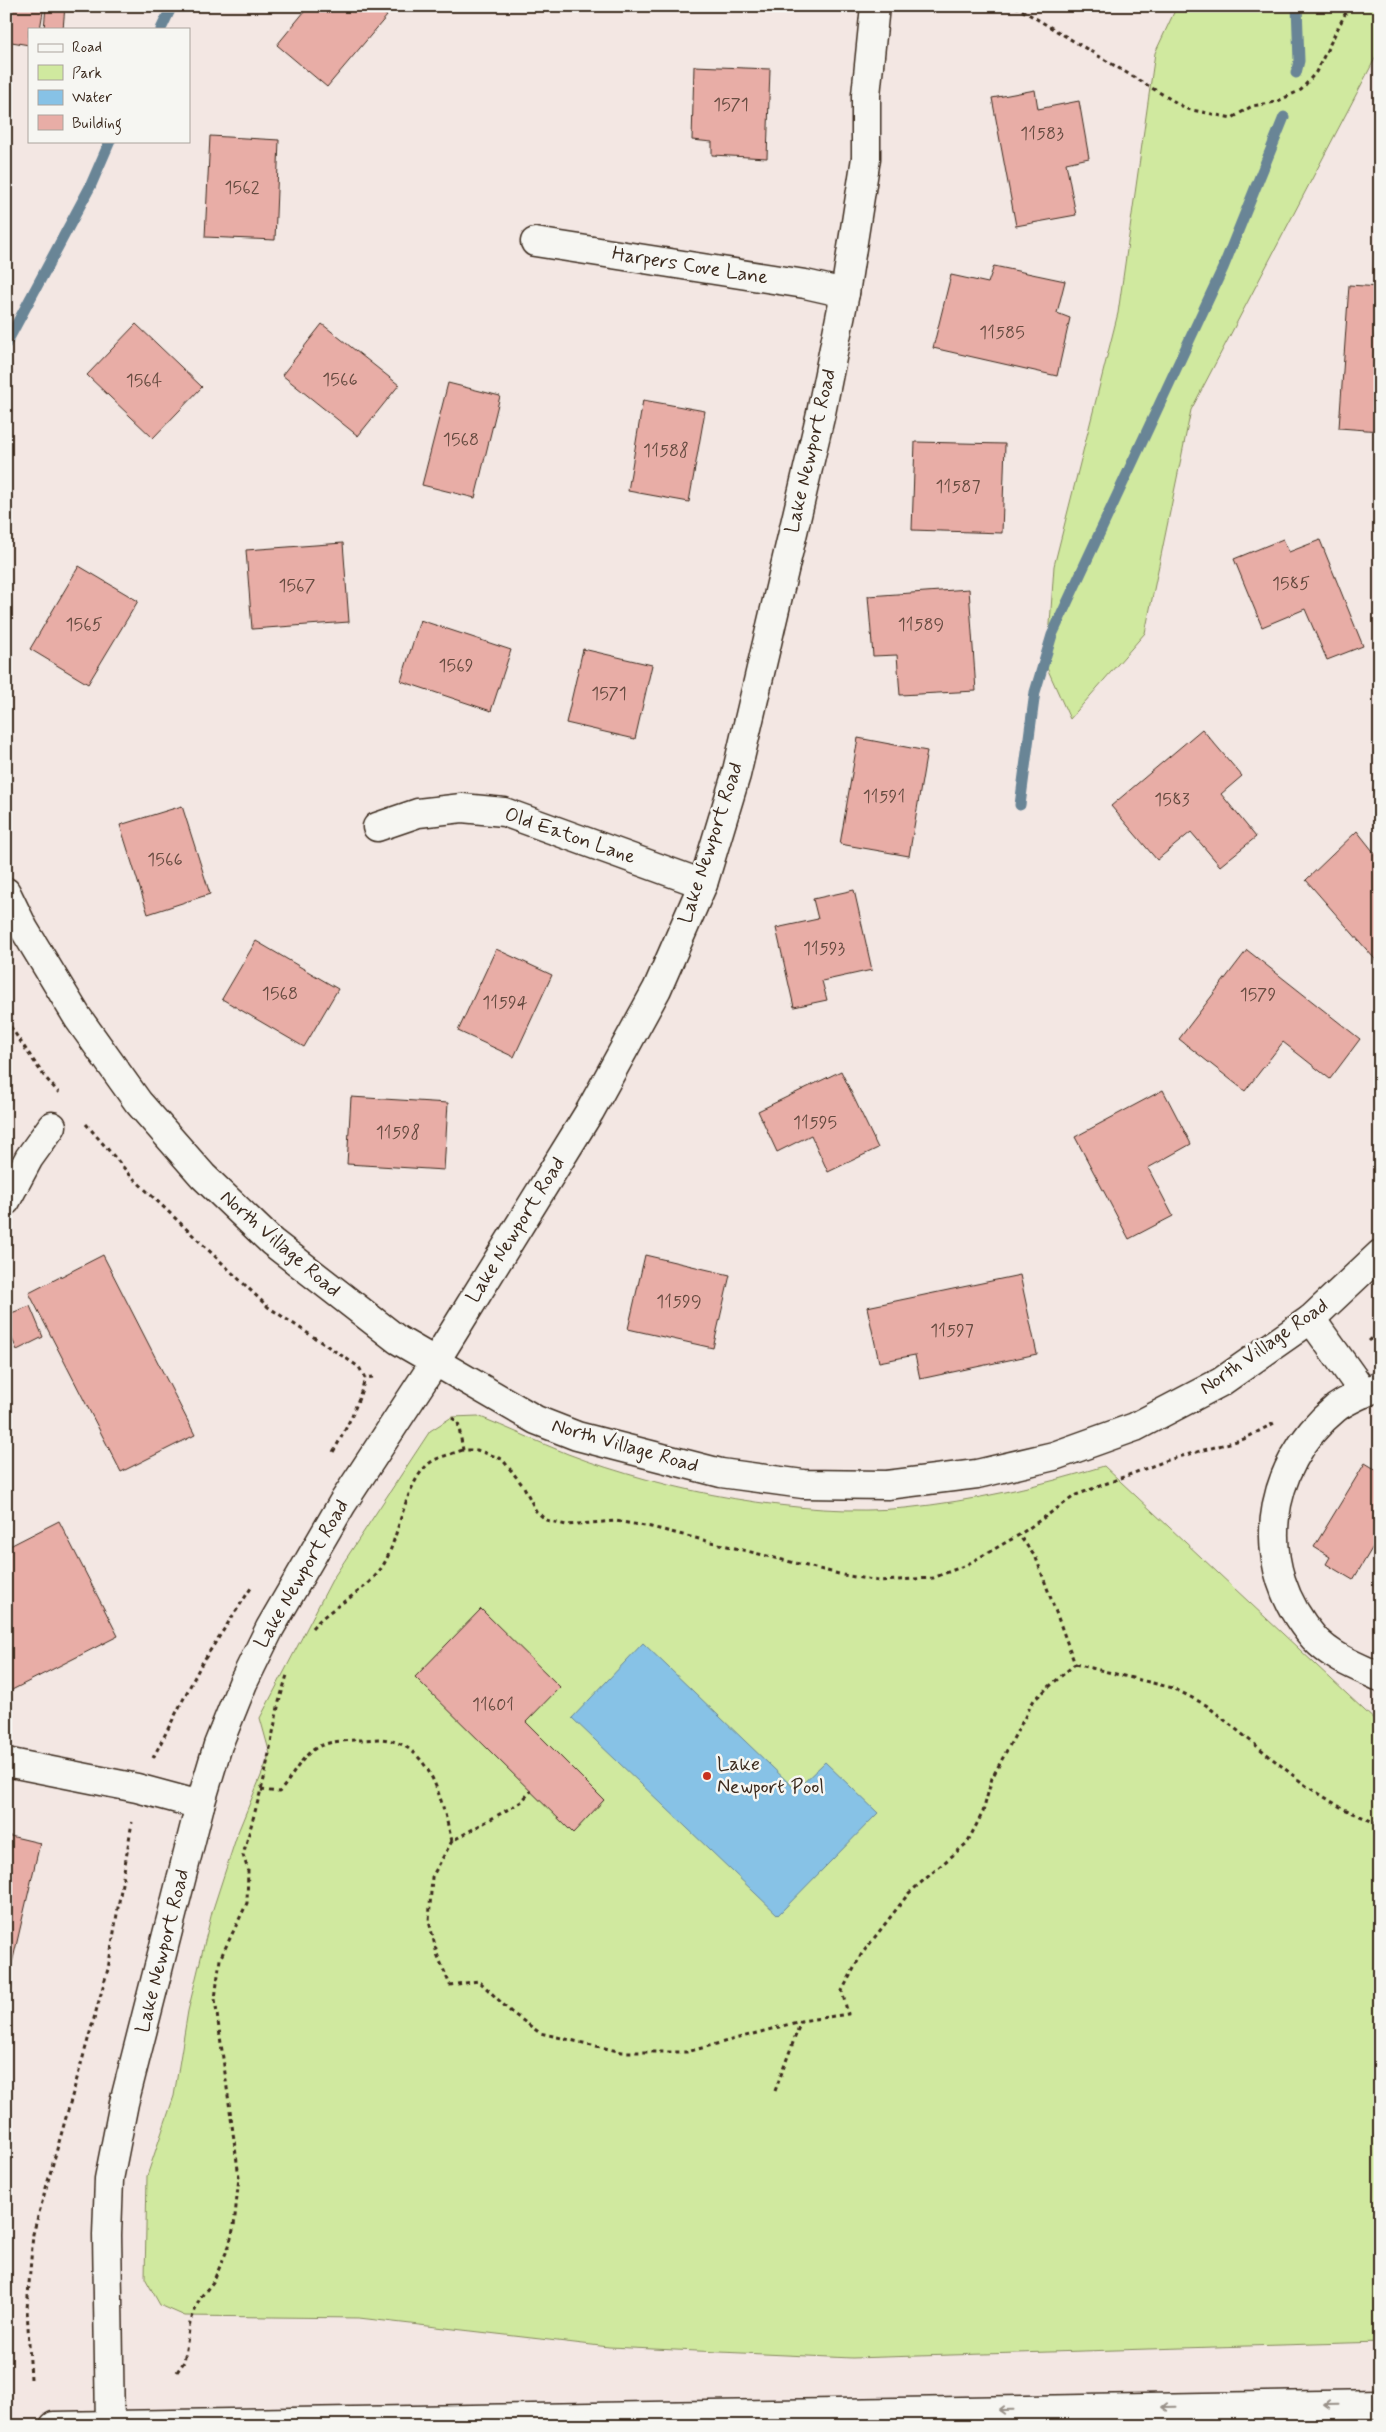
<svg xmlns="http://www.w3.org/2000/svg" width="1386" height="2432" font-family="Mynerve,sans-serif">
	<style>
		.green { fill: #d0e99f; stroke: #868a5e }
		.water { fill: #87c2e6; stroke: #698596 }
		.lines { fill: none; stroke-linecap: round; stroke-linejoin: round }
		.stream { stroke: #698596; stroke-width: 11 }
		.building { fill: #e8ada6; stroke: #3b2a1e }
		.minor-casing { stroke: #3b2a1e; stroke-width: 31 }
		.major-casing { stroke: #3b2a1e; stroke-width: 31 }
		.path { stroke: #3b2a1e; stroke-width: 3; stroke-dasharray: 4 4; stroke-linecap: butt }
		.minor { stroke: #f6f6f2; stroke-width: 28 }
		.major { stroke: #f6f6f2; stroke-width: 28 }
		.oneway { stroke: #989088 }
		.poi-dot { fill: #c8321e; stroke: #f6f6f2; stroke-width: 2 }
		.labels { text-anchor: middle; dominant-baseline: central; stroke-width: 5; stroke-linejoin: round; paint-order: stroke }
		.number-label { font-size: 18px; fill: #664b40 }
		.street-label { font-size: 20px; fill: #3b2a1e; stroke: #f6f6f2 }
		.poi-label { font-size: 20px; fill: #3b2a1e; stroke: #f6f6f2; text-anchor: start }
	</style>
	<rect width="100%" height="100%" fill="#f3e7e3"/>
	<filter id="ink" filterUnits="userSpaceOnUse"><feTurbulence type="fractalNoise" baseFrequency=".02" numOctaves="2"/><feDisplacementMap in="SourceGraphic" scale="10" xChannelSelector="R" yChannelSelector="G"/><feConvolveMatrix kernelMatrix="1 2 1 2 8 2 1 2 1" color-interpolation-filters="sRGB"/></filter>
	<g filter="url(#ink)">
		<!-- green -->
		<g class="green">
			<path d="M1177,6H1380V49L1191,410L1145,633L1070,719L1047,668L1054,566L1118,313L1155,53Z"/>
			<path d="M478,1416C508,1428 538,1442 568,1454C665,1491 802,1518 905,1508C974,1501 1039,1486 1104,1466L1380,1725V2342L852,2358L609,2347L359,2318L185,2316L160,2305L145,2278L147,2176L174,2096L188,2011L212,1912L238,1832L270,1754L260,1718L332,1580L430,1431L452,1417Z"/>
		</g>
		<!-- water -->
		<path class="water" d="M643,1643L796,1790L825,1762L878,1813L778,1915L572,1718Z"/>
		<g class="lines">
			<!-- stream -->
			<g class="stream">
				<path d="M161,29L172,6"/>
				<path d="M1296,73L1299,61L1297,6"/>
				<path d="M6,344L90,187L110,141"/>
				<path d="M1020,805L1035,692L1052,635L1223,268L1284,117"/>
			</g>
		</g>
		<!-- building -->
		<g class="building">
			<path d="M6,6H44L40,29H29V45L6,41Z"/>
			<path d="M46,6H65L63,29H44Z"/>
			<path d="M309,6H374L387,16L327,87L277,45Z"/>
			<path d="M694,66L770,69L767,158L712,155V142L692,140Z"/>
			<path d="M1035,90L1038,109L1079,101L1089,158L1066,163L1076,215L1016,226L992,98Z"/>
			<path d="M210,136L279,140L275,240L205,237Z"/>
			<path d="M994,266L1065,281L1057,313L1070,318L1057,376L933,348L951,275L988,283Z"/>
			<path d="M1349,285L1380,287V431L1339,428Z"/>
			<path d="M136,324L202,387L153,438L87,375Z"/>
			<path d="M322,324L399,385L358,436L282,375Z"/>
			<path d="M448,383L500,396L475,498L422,485Z"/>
			<path d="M643,400L705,411L689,502L628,491Z"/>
			<path d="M915,442L1005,444L1002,533L912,530Z"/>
			<path d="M1283,539L1289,552L1320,540L1363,646L1327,660L1305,609L1262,627L1234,559Z"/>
			<path d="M343,543L349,622L252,629L246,550Z"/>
			<path d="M79,566L138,601L88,684L30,649Z"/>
			<path d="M969,589L976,691L900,695L897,655L873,656L868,596Z"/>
			<path d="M420,620L511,650L491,711L401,681Z"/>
			<path d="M583,649L652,665L635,739L566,723Z"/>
			<path d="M1202,729L1242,776L1221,794L1256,837L1220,866L1191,832L1157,860L1111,806Z"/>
			<path d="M858,738L927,751L909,856L840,844Z"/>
			<path d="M182,806L210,894L148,914L120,825Z"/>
			<path d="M1357,831L1380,860V965L1306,880Z"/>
			<path d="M854,890L872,970L822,981L827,1000L794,1007L776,928L818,919L813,899Z"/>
			<path d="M256,941L338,989L304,1047L222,999Z"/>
			<path d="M496,949L552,975L514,1057L458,1031Z"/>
			<path d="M1247,950L1360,1039L1330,1079L1283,1042L1245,1091L1179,1039Z"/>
			<path d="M841,1071L878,1148L828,1172L811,1135L777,1152L758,1111Z"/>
			<path d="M1163,1090L1191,1144L1148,1168L1173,1216L1129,1239L1075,1137Z"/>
			<path d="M351,1097L448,1103L444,1170L347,1164Z"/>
			<path d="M103,1255L195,1435L121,1472L29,1293Z"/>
			<path d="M645,1255L730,1275L713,1348L628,1329Z"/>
			<path d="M1020,1275L1037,1354L920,1379L915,1355L879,1362L867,1307Z"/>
			<path d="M30,1306L43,1337L17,1350L6,1325V1315Z"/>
			<path d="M1365,1463L1380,1472V1535L1353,1580L1326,1564L1330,1557L1314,1547Z"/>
			<path d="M59,1521L118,1636L6,1693V1611L8,1610L6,1606V1548Z"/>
			<path d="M481,1609L560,1687L526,1722L604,1800L573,1833L415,1677Z"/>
			<path d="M6,1835L40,1843L6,1989Z"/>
		</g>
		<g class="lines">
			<defs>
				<g id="minor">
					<path d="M535,242L805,284L845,293"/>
					<path d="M377,827L418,813L462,808L504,812L703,884"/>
					<path d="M6,892L24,929L78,1018L138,1102L203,1176L272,1242L398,1340L536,1420L577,1436L721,1473L803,1484L887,1485L977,1474L1054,1456L1135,1427L1221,1382L1311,1319L1380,1254"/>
					<path d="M6,1201L29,1158L52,1126"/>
					<path d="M1311,1319L1364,1393"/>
					<path d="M1380,1386C1366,1392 1348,1399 1336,1408C1264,1467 1252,1568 1314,1638C1331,1657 1358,1667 1380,1677"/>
					<path d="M6,1762L137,1788L200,1805"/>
					<path d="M110,2426L107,2235L109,2179L124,2103L200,1805L218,1745L243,1683L270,1628L342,1504L435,1362L590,1111L657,989L703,884L736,775L821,413L845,293L866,158V95L875,6"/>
				</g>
				<path id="major" d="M54,2426L1380,2404"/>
			</defs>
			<!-- minor casing -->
			<use href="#minor" class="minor-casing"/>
			<!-- major casing -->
			<use href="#major" class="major-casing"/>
			<!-- path -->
			<g class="path">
				<path d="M1015,6L1187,109L1232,118L1252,106L1276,102L1301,90L1316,72L1349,6"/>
				<path d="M6,1020L44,1076L59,1093"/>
				<path d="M86,1124L130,1175L268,1307L359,1367L365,1378L373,1377"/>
				<path d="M1369,1341L1380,1331"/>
				<path d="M452,1418L458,1422L463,1450H477L502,1459L524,1487L536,1511L546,1520L566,1525L616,1521L651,1527L843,1575L879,1581L933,1578L966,1565L1019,1535L1076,1495L1168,1460L1244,1439L1276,1422"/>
				<path d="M333,1452C347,1428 358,1405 365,1378"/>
				<path d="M312,1628C334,1603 369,1592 385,1562C400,1535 405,1477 434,1460C443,1456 454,1453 463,1450"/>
				<path d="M1075,1664L1173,1688L1206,1705L1305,1785L1342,1808L1380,1825"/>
				<path d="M153,1758L202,1663L251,1588"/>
				<path d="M261,1790L279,1792C291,1780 299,1760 313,1750C325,1741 346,1740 361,1740C369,1740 379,1738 388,1740C433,1749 442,1804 452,1841L521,1802L531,1791"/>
				<path d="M452,1841L432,1877L429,1921L437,1954L450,1985L479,1981L511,2012L540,2033L622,2052H687L801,2021"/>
				<path d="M775,2091L801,2021L848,2014L842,1991L861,1955L909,1893L967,1843L983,1812L992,1778L1034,1700L1075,1664L1036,1558L1019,1535"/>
				<path d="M177,2372L184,2362L190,2323L200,2298L213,2282L229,2246L234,2226L239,2177L215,1999L220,1959L247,1903L248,1870L243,1855L264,1779L279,1702L287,1675"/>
				<path d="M31,2379L27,2309L33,2234L108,1969L132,1822"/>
			</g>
			<!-- minor -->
			<use href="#minor" class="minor"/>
			<!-- major -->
			<use href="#major" class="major"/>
		</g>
		<!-- one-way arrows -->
		<defs><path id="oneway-shaft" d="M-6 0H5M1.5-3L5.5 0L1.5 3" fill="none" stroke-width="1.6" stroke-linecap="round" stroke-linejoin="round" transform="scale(1.25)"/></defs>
		<g class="oneway">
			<use href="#oneway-shaft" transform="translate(1331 2405) rotate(179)"/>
			<use href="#oneway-shaft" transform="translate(1169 2407) rotate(179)"/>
			<use href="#oneway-shaft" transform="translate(1006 2410) rotate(179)"/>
		</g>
	</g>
	<!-- markers -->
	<circle class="poi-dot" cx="707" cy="1776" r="5"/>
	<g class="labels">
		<!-- number labels -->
		<g class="number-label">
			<text x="731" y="105">1571</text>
			<text x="1042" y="134">11583</text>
			<text x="242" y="188">1562</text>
			<text x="1002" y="333">11585</text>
			<text x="340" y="380">1566</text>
			<text x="144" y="381">1564</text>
			<text x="461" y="440">1568</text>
			<text x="666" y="451">11588</text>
			<text x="958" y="487">11587</text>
			<text x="1291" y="584">1585</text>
			<text x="297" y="586">1567</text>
			<text x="84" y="625">1565</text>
			<text x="921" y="625">11589</text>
			<text x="456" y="666">1569</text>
			<text x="609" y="694">1571</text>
			<text x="884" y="797">11591</text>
			<text x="1172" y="800">1583</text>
			<text x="165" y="860">1566</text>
			<text x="824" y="949">11593</text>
			<text x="280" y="994">1568</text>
			<text x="1258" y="995">1579</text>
			<text x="505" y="1003">11594</text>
			<text x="815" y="1123">11595</text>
			<text x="398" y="1133">11598</text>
			<text x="679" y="1302">11599</text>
			<text x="952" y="1331">11597</text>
			<text x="493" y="1705">11601</text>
		</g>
		<!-- street labels -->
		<g class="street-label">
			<text transform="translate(690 266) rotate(9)">Harpers Cove Lane</text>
			<text transform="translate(811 451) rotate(-77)">Lake Newport Road</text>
			<text transform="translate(570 836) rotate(19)">Old Eaton Lane</text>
			<text transform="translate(711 843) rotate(-72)">Lake Newport Road</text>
			<text transform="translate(516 1230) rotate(-58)">Lake Newport Road</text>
			<text transform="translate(280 1244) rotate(41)">North Village Road</text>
			<text transform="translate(1264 1347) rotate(-35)">North Village Road</text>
			<text transform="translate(625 1446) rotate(16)">North Village Road</text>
			<text transform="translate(302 1574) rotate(-60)">Lake Newport Road</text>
			<text transform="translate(163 1951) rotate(-76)">Lake Newport Road</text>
		</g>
		<!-- poi labels -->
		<g class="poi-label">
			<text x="717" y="1764">Lake<tspan x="717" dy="23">Newport Pool</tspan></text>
		</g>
	</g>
	<!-- margin -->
	<rect width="1386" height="2432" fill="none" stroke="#f6f6f2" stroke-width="25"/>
	<rect x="12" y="12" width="1361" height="2407" fill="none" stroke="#3b2a1e" stroke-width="2" filter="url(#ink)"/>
	<!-- legend -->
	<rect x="28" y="28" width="162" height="115" fill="#f6f6f2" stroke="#aba49d"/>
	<rect x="38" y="44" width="25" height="8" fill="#f6f6f2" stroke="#aba49d"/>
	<text x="72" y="52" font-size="15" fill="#3b2a1e">Road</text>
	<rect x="38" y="65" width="25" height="15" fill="#d0e99f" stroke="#aba49d"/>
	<text x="72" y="78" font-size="15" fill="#3b2a1e">Park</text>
	<rect x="38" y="90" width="25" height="15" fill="#87c2e6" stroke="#aba49d"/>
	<text x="72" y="102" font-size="15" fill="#3b2a1e">Water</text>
	<rect x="38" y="115" width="25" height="15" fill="#e8ada6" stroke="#aba49d"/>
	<text x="72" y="128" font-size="15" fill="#3b2a1e">Building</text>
</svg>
